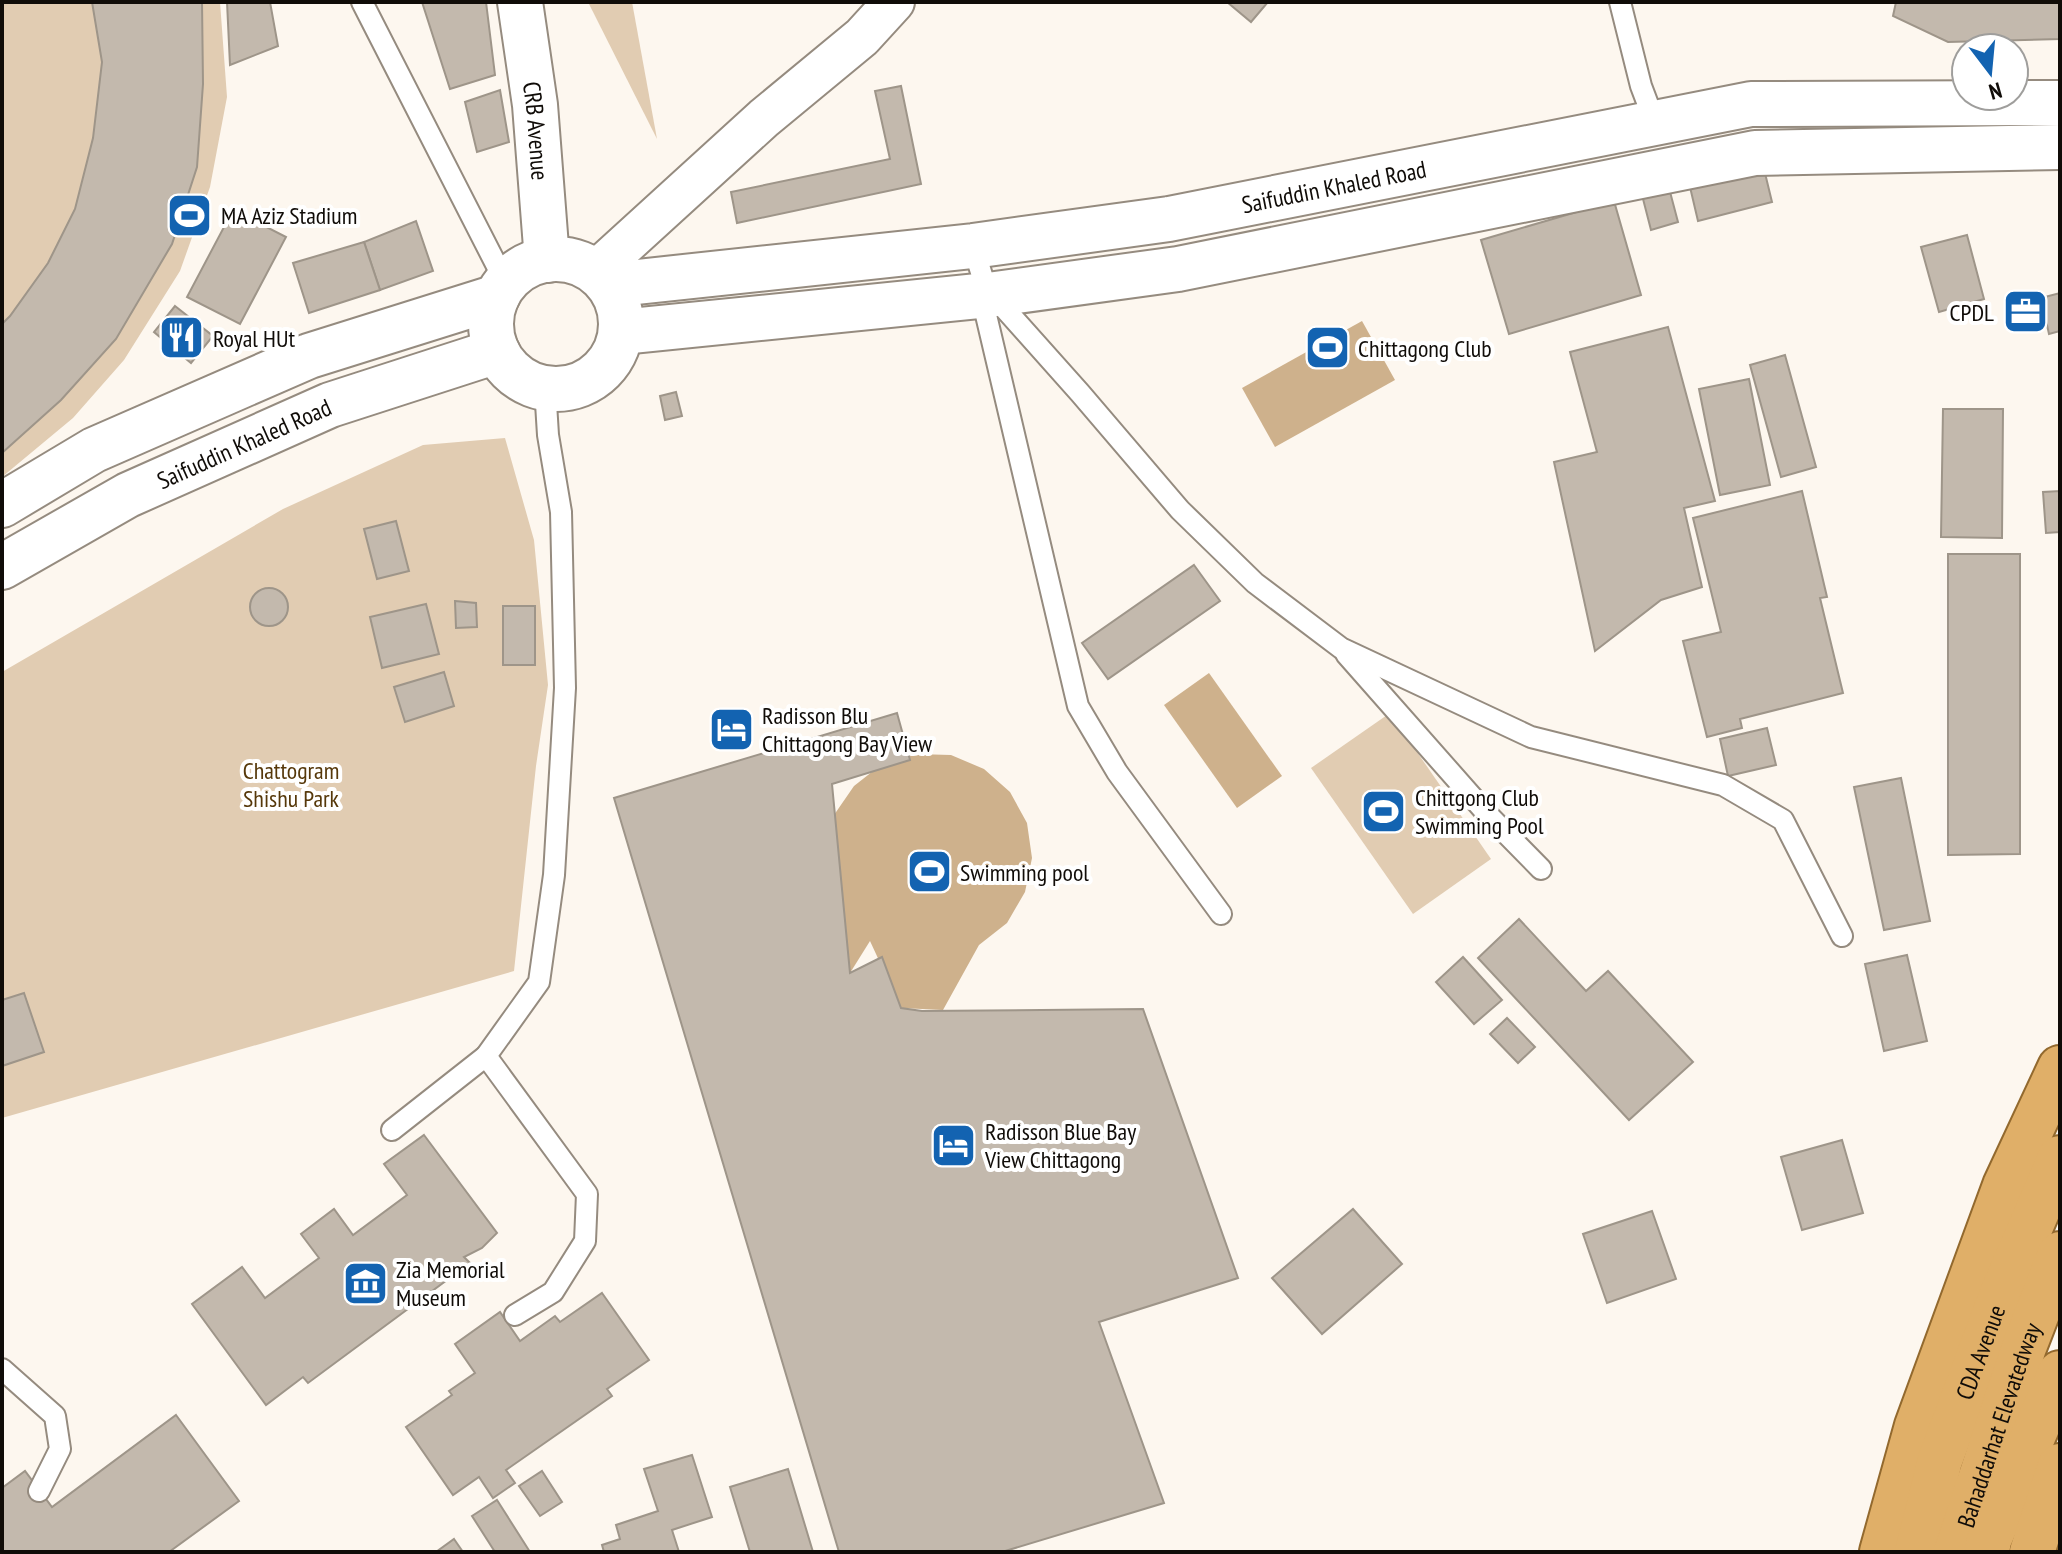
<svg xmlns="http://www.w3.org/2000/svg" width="2062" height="1554" font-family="'PT Sans Narrow',sans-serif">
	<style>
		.green { fill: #e1ccb2 }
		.water { fill: #ceb18c }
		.building { fill: #c3b9ad; stroke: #9e9589; stroke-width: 2 }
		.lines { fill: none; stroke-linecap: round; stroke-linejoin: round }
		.service-casing { stroke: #958b7f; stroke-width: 24 }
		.minor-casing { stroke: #958b7f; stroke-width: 44 }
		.secondary-casing { stroke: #958b7f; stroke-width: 48 }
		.trunk-casing { stroke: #92692e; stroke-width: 48 }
		.service { stroke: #fff; stroke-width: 20 }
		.minor { stroke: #fff; stroke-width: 40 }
		.secondary { stroke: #fff; stroke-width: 44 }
		.trunk { stroke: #e0af68; stroke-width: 44 }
		.labels { text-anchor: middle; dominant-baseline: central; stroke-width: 8; stroke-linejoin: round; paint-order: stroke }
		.street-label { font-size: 24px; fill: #100c08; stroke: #fff }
		.poi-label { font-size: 24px; fill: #100c08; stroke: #fff; text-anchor: start }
		.park-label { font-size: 24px; fill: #56380a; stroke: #fff }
	</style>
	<rect width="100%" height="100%" fill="#fdf7ef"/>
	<!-- green -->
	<g class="green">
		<path d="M2,2H92C95,21 102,44 102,63C102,100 88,175 75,210C61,246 30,298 2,324Z"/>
		<path d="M202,2H220L227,97L210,187L180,271L124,360L73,418L2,477V453L61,400L116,339L172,244L197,167L203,84Z"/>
		<path d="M588,2H632L657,139Z"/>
		<path d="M505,438L534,540L548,685L536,766L514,971L2,1118V672L283,509L423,445Z"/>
		<path d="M1390,713L1491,859L1413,914L1311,768Z"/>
	</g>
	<!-- water -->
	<g class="water">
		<path d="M1362,321L1395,380L1275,447L1242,388Z"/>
		<path d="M1209,673L1282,776L1237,808L1164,705Z"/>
		<path d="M916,754L951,755L984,769L1010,792L1027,823L1032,858L1025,892L1007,923L979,945L943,1010L901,1008L870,941L850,973L830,885L834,815L854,786L882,764Z"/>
	</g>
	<!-- building -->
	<g class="building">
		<path d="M92,2H202L203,84L197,167L172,244L116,339L61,400L2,453V324L10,316L48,263L75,209L93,138L102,62Z"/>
		<path d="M227,2H270L278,46L230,65Z"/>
		<path d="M422,2H486L495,75L450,89Z"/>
		<path d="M1227,2H1268L1251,22Z"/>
		<path d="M1896,2H2060V39L1948,42L1893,16Z"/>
		<path d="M901,86L921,184L737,223L731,192L890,159L875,91Z"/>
		<path d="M500,90L509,142L477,152L465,102Z"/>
		<path d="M1764,169L1772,202L1698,221L1690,187Z"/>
		<path d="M1669,188L1678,222L1651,230L1642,195Z"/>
		<path d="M1614,201L1641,295L1509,334L1481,240Z"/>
		<path d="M233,210L286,237L240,324L187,297Z"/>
		<path d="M416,221L433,271L380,290L364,242Z"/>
		<path d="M1967,235L1984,299L1939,312L1921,247Z"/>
		<path d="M364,242L380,290L309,313L293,263Z"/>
		<path d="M2060,293V331L2049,334L2041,298Z"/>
		<path d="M175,306L213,336L191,363L154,332Z"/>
		<path d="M1668,327L1715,501L1684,508L1702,587L1661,600L1595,651L1554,462L1597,452L1570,352Z"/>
		<path d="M1785,355L1816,467L1781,477L1750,365Z"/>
		<path d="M1749,379L1770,485L1720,495L1699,389Z"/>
		<path d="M676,392L682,416L665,420L660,396Z"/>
		<path d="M1943,409H2003L2002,538L1941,537Z"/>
		<path d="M1802,491L1827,597L1820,598L1843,693L1740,719L1742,728L1707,737L1683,641L1721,632L1693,518Z"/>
		<path d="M2060,491V532L2046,533L2043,492Z"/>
		<path d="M396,521L409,571L377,579L364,529Z"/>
		<path d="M1948,554H2020V854L1948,855Z"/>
		<path d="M1194,565L1220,601L1108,679L1082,643Z"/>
		<circle cx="269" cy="607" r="19"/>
		<path d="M455,601L476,603L477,627L456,628Z"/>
		<path d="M426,604L439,654L382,668L370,617Z"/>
		<rect x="503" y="606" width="32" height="59"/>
		<path d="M444,672L454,706L405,722L394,687Z"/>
		<path d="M897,713L910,760L832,784L850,973L882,957L901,1008L922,1011L1143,1009L1238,1278L1099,1322L1164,1503L1002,1552H839L614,798Z"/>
		<path d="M1767,728L1776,765L1728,776L1720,739Z"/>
		<path d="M1901,778L1930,921L1884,930L1854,787Z"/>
		<path d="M1519,919L1586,991L1608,971L1693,1062L1629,1120L1478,958Z"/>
		<path d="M1907,955L1927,1041L1884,1051L1865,964Z"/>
		<path d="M1463,957L1502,1000L1474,1024L1436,982Z"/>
		<path d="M24,993L44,1052L2,1066V1000Z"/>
		<path d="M1507,1018L1535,1047L1518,1063L1490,1034Z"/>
		<path d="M424,1135L497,1233L482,1248L464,1257L470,1263L308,1383L303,1377L266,1405L192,1304L242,1267L265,1298L319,1258L301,1234L334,1209L353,1235L407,1195L384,1164Z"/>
		<path d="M1842,1140L1863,1213L1802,1230L1781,1157Z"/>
		<path d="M1353,1209L1402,1264L1322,1334L1272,1278Z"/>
		<path d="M1652,1211L1676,1279L1607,1303L1583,1234Z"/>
		<path d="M602,1293L649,1360L607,1389L612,1396L506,1470L515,1483L493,1498L479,1477L453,1495L406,1427L452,1395L449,1391L475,1373L455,1344L500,1312L520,1341L555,1316L560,1322Z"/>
		<path d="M176,1415L239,1501L169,1552H2V1488L25,1471L52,1507Z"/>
		<path d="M692,1455L712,1517L672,1530L679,1552H604L602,1545L620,1539L616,1525L658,1511L644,1469Z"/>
		<path d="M788,1469L813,1552H750L730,1487Z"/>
		<path d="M542,1471L562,1502L540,1516L519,1486Z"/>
		<path d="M497,1500L530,1552H495L472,1516Z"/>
		<path d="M454,1539L463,1552H436Z"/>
	</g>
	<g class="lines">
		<defs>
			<g id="service">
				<path d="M362,2L499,270L510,278"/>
				<path d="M1620,2L1641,86L1655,123"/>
				<path d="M973,246L988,295L986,315L1078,706L1117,772L1221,914"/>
				<path d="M991,297L1006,310L1080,393L1180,510L1255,583L1341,648L1531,737L1723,785L1783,820L1842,936"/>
				<path d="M1346,654L1489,816L1541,869"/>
				<path d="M392,1130L486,1056"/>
				<path d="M515,1315L553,1292L585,1241L587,1194L486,1056L539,982L554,875L565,688L561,512L548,435L545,387"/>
				<path d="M2,1369L55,1416L60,1449L39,1491"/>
			</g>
			<path id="minor" d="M595,272L764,118L862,37L894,2"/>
			<g id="secondary">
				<path id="s1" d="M520,2L535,105L547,260"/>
				<circle cx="556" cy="324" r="65"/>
				<path id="s2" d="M609,285L973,246L1169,219L1751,104L2060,103"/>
				<path d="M621,332L988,295L1178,269L1755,153L2060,147"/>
				<path d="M2,505L94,450L309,356L497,297"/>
				<path id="s3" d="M2,567L128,495L330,405L497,351"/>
			</g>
			<g id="trunk">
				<path d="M1882,1552L1917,1426L2005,1186L2060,1068"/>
				<path id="s4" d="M1917,1552L1940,1460L2001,1296L2060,1158"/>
				<path id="s5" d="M1956,1552L2024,1347L2060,1254"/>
				<path d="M1987,1552L1989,1540L2060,1373"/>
				<path d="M2032,1552L2060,1466"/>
			</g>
		</defs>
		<!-- service casing -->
		<use href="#service" class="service-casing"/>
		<!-- minor casing -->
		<use href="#minor" class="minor-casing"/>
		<!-- secondary casing -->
		<use href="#secondary" class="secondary-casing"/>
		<!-- trunk casing -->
		<use href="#trunk" class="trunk-casing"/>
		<!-- service -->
		<use href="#service" class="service"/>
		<!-- minor -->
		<use href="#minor" class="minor"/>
		<!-- secondary -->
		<use href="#secondary" class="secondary"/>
		<!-- trunk -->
		<use href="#trunk" class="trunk"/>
	</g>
	<!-- icons -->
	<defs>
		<symbol id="stadium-square" viewBox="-11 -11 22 22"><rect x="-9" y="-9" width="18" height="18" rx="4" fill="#1363b1" stroke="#fff"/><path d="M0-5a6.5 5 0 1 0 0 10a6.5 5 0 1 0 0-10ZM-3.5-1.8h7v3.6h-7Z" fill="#fff"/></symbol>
		<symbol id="office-square" viewBox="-11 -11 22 22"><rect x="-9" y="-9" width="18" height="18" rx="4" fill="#1363b1" stroke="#fff"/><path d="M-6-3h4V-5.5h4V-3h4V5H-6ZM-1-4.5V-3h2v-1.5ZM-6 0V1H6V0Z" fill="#fff"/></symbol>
		<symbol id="restaurant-square" viewBox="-11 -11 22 22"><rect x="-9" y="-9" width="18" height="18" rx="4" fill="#1363b1" stroke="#fff"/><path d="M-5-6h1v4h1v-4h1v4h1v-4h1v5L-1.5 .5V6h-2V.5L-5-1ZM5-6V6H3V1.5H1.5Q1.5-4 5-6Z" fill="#fff"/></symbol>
		<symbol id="hotel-square" viewBox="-11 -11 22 22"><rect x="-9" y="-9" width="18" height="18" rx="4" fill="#1363b1" stroke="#fff"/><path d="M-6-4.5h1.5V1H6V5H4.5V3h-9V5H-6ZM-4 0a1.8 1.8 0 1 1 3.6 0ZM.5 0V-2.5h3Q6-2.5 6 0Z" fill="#fff"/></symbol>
		<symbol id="museum-square" viewBox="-11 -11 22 22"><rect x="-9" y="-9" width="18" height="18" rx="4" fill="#1363b1" stroke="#fff"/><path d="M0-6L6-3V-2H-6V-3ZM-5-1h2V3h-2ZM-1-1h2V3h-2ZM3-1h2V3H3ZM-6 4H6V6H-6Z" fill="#fff"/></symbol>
	</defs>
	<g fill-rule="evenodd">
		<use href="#stadium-square" x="164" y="190" width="51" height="51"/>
		<use href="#office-square" x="2000" y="286" width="51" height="51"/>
		<use href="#restaurant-square" x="156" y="312" width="51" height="51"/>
		<use href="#stadium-square" x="1302" y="322" width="51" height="51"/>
		<use href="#hotel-square" x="706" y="704" width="51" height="51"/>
		<use href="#stadium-square" x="1358" y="786" width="51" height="51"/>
		<use href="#stadium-square" x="904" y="846" width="51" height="51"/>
		<use href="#hotel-square" x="928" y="1120" width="51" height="51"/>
		<use href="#museum-square" x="340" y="1258" width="51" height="51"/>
	</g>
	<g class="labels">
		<!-- street labels -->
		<g class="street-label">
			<text stroke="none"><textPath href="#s1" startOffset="130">CRB Avenue</textPath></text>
			<text stroke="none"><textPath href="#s2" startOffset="732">Saifuddin Khaled Road</textPath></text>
			<text stroke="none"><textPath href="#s3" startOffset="272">Saifuddin Khaled Road</textPath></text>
			<text stroke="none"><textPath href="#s4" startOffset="210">CDA Avenue</textPath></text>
			<text stroke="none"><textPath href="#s5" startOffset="134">Bahaddarhat Elevatedway</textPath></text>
		</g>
		<!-- poi labels -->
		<g class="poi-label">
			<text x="221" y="215">MA Aziz Stadium</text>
			<text x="1994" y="312" text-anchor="end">CPDL</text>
			<text x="213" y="338">Royal HUt</text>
			<text x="1358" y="348">Chittagong Club</text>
			<text x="762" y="715">Radisson Blu<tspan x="762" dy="28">Chittagong Bay View</tspan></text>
			<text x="1415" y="797">Chittgong Club<tspan x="1415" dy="28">Swimming Pool</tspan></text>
			<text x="960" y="872">Swimming pool</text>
			<text x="985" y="1131">Radisson Blue Bay<tspan x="985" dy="28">View Chittagong</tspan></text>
			<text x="396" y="1269">Zia Memorial<tspan x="396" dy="28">Museum</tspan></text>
		</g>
		<!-- park labels -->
		<g class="park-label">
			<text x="291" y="770">Chattogram<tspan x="291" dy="28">Shishu Park</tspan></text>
		</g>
	</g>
	<!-- border -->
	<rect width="2062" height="1554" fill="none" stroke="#100c08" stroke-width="8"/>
	<!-- north arrow -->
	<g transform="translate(1990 72) rotate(164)"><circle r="38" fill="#ffffff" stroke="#9f9e9c" stroke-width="2"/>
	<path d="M0-6L14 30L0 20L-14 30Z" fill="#1363b1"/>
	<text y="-12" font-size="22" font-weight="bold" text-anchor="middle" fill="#100c08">N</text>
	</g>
</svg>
